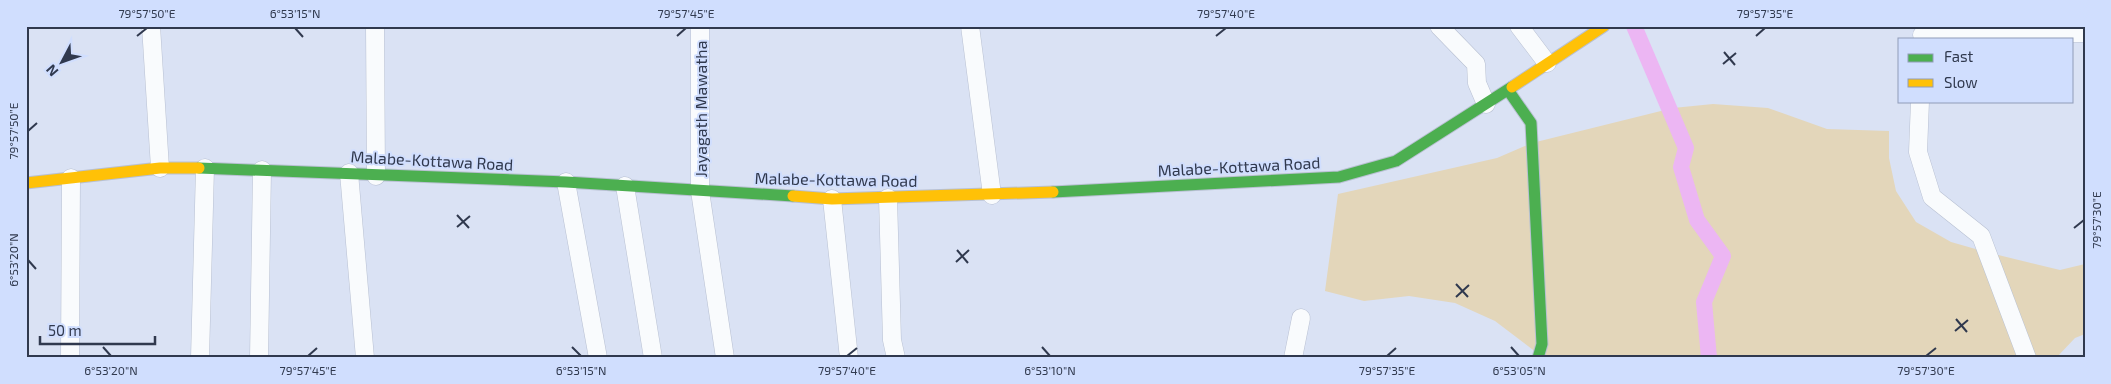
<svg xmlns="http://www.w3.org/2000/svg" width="2111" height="384" font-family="'Exo 2',sans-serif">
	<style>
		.green { fill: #e3d6ba }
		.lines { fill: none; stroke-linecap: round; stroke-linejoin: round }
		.canal { stroke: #ecb6f3; stroke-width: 16 }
		.street-casing { stroke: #b8c0d2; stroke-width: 19 }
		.fast-casing { stroke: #b8c0d2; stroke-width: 13 }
		.slow-casing { stroke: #b8c0d2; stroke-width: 13 }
		.street { stroke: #f9fbfd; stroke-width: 18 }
		.fast { stroke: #4caf50; stroke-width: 11 }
		.slow { stroke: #ffc107; stroke-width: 11 }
		.ticks { fill: none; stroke: #30394e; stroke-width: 2 }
		.labels { text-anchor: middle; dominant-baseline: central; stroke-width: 4; stroke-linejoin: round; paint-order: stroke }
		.street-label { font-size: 16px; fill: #30394e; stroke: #d0defe }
		.neatline { fill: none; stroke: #30394e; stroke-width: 2 }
		.ticks-label { font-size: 12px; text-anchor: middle; fill: #30394e }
	</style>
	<rect width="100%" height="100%" fill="#dae2f4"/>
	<!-- green -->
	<path class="green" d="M1713,104L1768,108L1827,129L1889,131V158L1896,191L1916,222L1951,242L1986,252L2060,270L2085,264V334L2075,338L2056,358H1555L1541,356L1495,321L1455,303L1409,296L1364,301L1325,291L1338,194L1497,158L1532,143L1673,108Z"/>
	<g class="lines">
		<!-- canal -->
		<path class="canal" d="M1634,26L1686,148L1681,167L1697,220L1723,256L1704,302L1709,358"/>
		<defs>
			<g id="street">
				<path d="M151,26L160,168"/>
				<path d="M375,26L376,176"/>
				<path d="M700,26V191L725,358"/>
				<path d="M970,26L992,195"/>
				<path d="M1439,26L1476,64L1477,83L1486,104"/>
				<path d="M1519,26L1547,63"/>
				<path d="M1922,35L2085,33"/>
				<path d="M1920,101L1918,152L1932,197L1981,236L2027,358"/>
				<path d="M349,173L365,358"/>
				<path d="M566,182L598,358"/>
				<path d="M625,186L653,358"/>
				<path d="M888,198L892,340L896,358"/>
				<path d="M832,199L849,358"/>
				<path d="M70,358L71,178"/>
				<path d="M200,358L205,168"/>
				<path d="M259,358L262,170"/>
				<path d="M1293,358L1301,318"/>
			</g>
			<g id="fast">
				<path d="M1508,90L1531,123L1542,344L1538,358"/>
				<path d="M199,168L566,182L793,196"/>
				<path d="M1053,192L1339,177L1396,161L1512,87"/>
			</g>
			<g id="slow">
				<path d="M1512,87L1604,26"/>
				<path d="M26,183L160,168H199"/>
				<path d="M793,196L832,199L1053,192"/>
			</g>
		</defs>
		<!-- street casing -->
		<use href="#street" class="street-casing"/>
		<!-- fast casing -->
		<use href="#fast" class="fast-casing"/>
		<!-- slow casing -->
		<use href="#slow" class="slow-casing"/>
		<!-- street -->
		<use href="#street" class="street"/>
		<!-- fast -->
		<use href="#fast" class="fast"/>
		<!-- slow -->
		<use href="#slow" class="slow"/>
	</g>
	<!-- ticks -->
	<path class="ticks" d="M295,28L303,37M137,36L147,28M677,36L686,28M1216,36L1226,28M1756,36L1765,28M1724,52L1735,65M1723,64L1736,53M28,131L37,123M457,215L469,228M457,227L470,216M2074,228L2084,220M957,250L968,263M28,260L36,269M956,262L969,250M1456,284L1468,297M1456,297L1469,285M1956,319L1967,332M1955,331L1968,320M103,347L111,356M572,347L581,356M1042,347L1050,356M1511,347L1519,356M308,356L317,348M847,356L857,348M1387,356L1396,348M1926,356L1936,348"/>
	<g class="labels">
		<!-- street labels -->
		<g class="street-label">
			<text transform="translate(700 109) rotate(-90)">Jayagath Mawatha</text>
			<text transform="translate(432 160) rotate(3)">Malabe-Kottawa Road</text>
			<text transform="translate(1239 166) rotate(-3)">Malabe-Kottawa Road</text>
			<text transform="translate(836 179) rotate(1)">Malabe-Kottawa Road</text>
		</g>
	</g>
	<!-- border -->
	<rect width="2111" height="384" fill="none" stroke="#d0defe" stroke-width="55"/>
	<!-- legend -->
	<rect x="1898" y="38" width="175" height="65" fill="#d0defe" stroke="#909cb8"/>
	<rect x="1908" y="54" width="25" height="8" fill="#4caf50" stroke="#909cb8"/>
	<text x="1944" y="62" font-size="15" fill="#30394e">Fast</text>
	<rect x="1908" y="79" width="25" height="8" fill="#ffc107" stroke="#909cb8"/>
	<text x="1944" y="88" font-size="15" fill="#30394e">Slow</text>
	<!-- north arrow -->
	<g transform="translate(62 62) rotate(229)" stroke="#d0defe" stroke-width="4" paint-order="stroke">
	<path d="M0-4L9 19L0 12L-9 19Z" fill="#30394e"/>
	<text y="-8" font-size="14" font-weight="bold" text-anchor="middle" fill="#30394e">N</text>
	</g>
	<!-- scale -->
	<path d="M40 336v8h115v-8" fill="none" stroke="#30394e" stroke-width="2.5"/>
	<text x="48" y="336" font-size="15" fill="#30394e" stroke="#d0defe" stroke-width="4" paint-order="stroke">50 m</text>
	<rect x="28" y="28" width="2056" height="328" class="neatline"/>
	<g class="ticks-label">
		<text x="147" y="18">79°57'50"E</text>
		<text x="295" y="18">6°53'15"N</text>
		<text x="686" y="18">79°57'45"E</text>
		<text x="1226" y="18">79°57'40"E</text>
		<text x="1765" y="18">79°57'35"E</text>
		<text transform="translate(14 131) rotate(-90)" y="4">79°57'50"E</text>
		<text transform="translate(2097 220) rotate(-90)" y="4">79°57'30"E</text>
		<text transform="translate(14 260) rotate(-90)" y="4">6°53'20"N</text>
		<text x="111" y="375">6°53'20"N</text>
		<text x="308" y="375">79°57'45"E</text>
		<text x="581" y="375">6°53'15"N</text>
		<text x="847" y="375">79°57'40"E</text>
		<text x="1050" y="375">6°53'10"N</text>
		<text x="1387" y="375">79°57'35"E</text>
		<text x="1519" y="375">6°53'05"N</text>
		<text x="1926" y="375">79°57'30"E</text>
	</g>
</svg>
